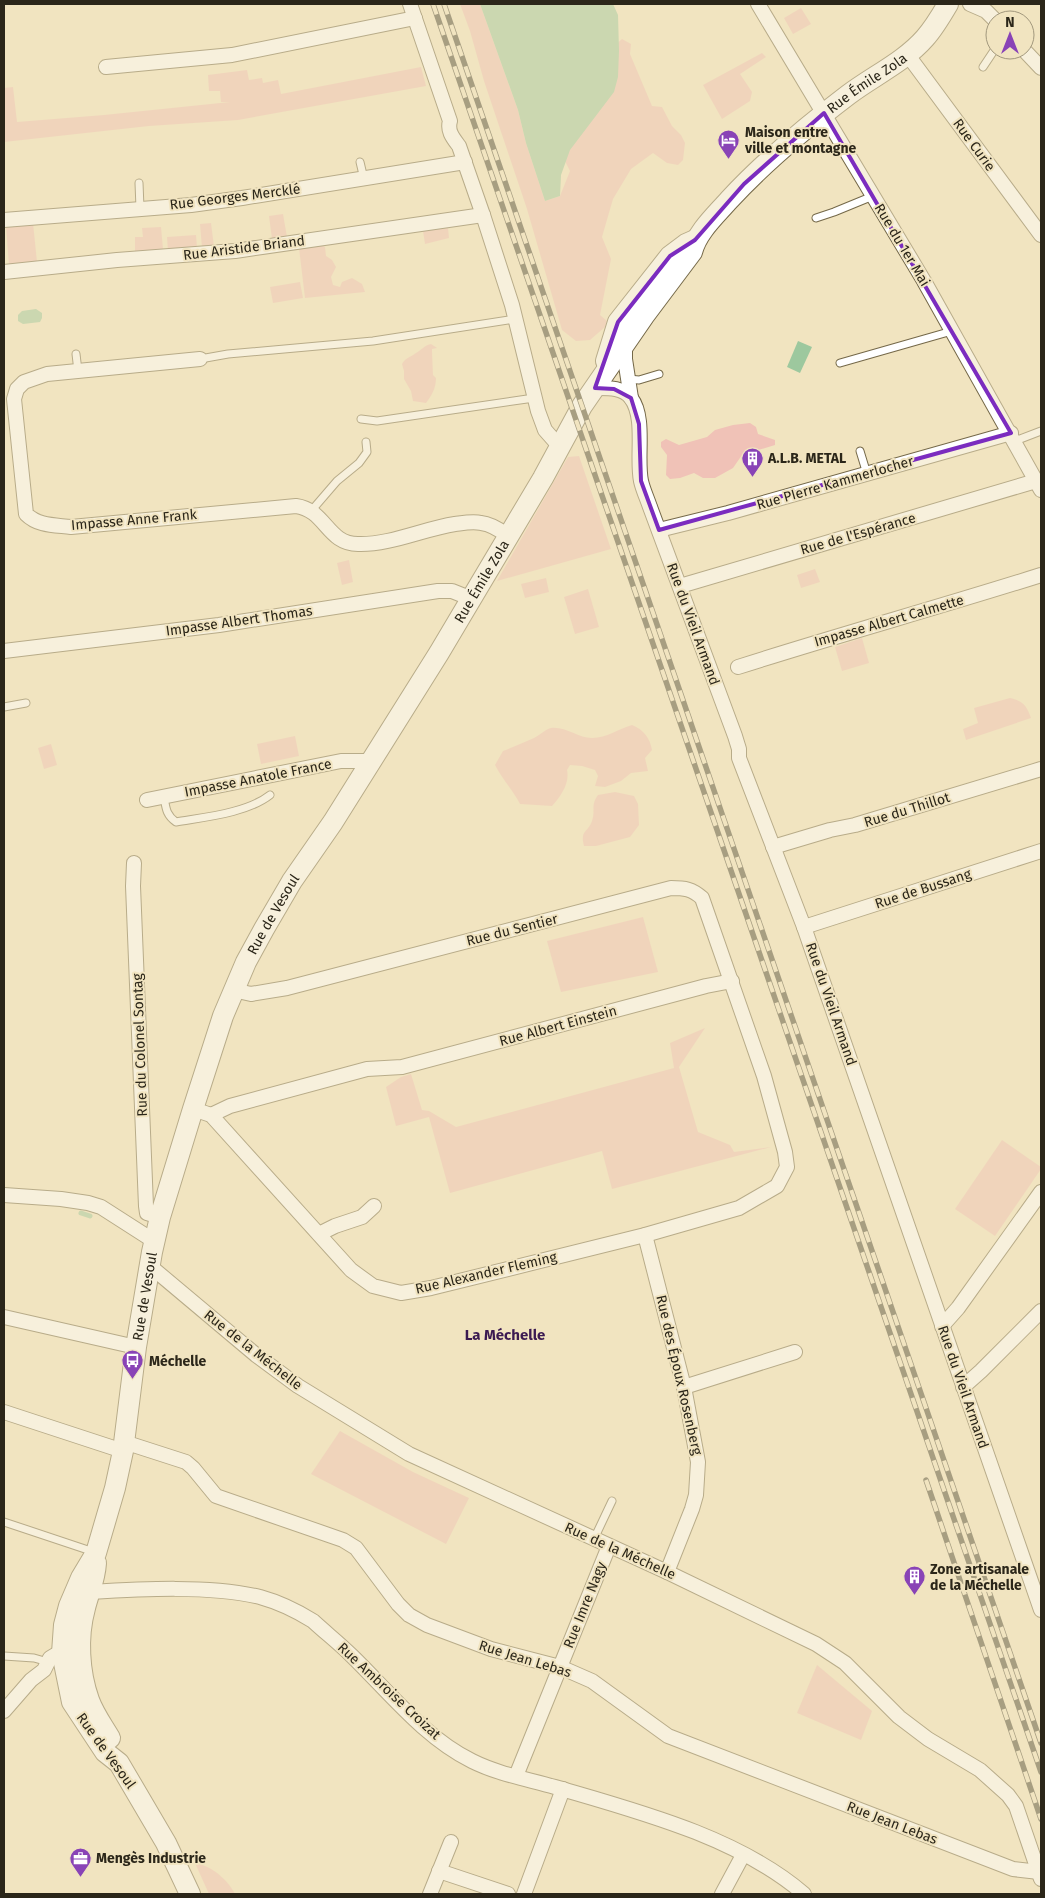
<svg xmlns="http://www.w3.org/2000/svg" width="1045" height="1898" font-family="'Fira Sans',sans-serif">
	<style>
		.green { fill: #f0c2b7 }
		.water { fill: #9dc89e }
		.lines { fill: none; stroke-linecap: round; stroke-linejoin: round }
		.stream { stroke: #9dc89e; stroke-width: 5 }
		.lane-casing { stroke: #746848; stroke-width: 9 }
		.street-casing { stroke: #746848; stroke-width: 16 }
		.secondary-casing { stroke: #746848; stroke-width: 22 }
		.lane { stroke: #fff; stroke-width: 7 }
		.street { stroke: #fff; stroke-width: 14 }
		.secondary { stroke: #fff; stroke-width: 20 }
		.rail-casing { stroke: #4f4937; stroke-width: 5.5 }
		.rail { stroke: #f1e4c0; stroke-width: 4; stroke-dasharray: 11; stroke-linecap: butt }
		.marked { fill: none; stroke: #7b2cbf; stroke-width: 4; stroke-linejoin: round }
		.labels { text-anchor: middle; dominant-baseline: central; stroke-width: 4; stroke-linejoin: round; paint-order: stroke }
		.street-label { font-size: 14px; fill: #2b2619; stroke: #f1e4c0 }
		.poi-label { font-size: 14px; font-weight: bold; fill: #2b2619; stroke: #f1e4c0; text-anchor: start }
		.neighbourhood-label { font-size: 15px; font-weight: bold; fill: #3b1a51; stroke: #f1e4c0 }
	</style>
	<rect width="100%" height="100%" fill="#f1e4c0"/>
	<!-- green -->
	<g class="green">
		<path d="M460,4H480L518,110L526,143L545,201L560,196L570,171L562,155L614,46L622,39L631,44L630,54L652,106L662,107L672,126L681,135L685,143L683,160L678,165L667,163L653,153L631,169L613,199L602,237L611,259L600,315L607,321L605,327L590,340L576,341L562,330L527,209L484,81L470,31Z"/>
		<path d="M801,8L811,24L793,34L784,18Z"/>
		<path d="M762,53L766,57L740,74L752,92L750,101L722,119L703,85Z"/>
		<path d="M421,67L426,86L238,120L149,126L4,142V88L13,87L17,122L104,115L230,102H221L220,91H209L208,75L247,70L249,80L262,78L263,83L278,80L281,94Z"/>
		<path d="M283,214L287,237L272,239L269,216Z"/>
		<path d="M33,223L37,262L9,265L6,226Z"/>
		<path d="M211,223L214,247L202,248L200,224Z"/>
		<path d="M161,227L163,249L135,251V237H143L142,228Z"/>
		<path d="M448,228L449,238L425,244L423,231Z"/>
		<path d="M196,235L197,248L168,251L167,237Z"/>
		<path d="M319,244L325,247L326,256L332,260L336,267L331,277L333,285L340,287L342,282L352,278L362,284L365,292L305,298L299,248Z"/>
		<path d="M300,282L303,298L273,303L270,287Z"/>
		<path d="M431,344L437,348L432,349V352L433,375L436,378C436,388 432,395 426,403L413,401L411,391L404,379V371L402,364C406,357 410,358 416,353C422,350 423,346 431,344Z"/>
		<path d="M750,423L756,427L758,434L775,440V445L742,455L733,468L715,478H703L694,473L680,478L670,479L666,475L667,455L661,447V442L666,439L679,445L707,437L715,430L733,425Z"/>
		<path d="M579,456L611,549L497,581L568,457Z"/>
		<path d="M349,560L353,582L342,585L337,563Z"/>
		<path d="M815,569L820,582L801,588L797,575Z"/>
		<path d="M546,578L549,592L525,598L521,584Z"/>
		<path d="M588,589L599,627L575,634L564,597Z"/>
		<path d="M862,638L869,663L842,671L835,647Z"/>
		<path d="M1010,698C1023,701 1027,706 1031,718L966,740L963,729L978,723L974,708Z"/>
		<path d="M632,725C644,730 650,738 652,750L645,758L648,771L631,773L621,781L605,787L595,786L598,776L595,770L582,766L570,765L567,770C570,783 561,796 552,806L520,804C513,790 502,779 495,765L503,751C514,747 524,742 534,738C540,735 546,729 551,728C565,726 578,738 592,738C607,738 618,729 632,725Z"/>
		<path d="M295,736L299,756L261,764L257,744Z"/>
		<path d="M51,744L57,765L44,769L38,748Z"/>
		<path d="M615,792L634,796L638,804L639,825L630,837L596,846H584C580,829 588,833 592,821C596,810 590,806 598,795Z"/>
		<path d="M643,917L658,972L561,992L547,941Z"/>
		<path d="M705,1028L679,1067L698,1132L730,1145L734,1152L771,1147L612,1189L602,1151L450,1193L429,1117L396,1126L386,1087L401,1077L411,1074L422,1110L429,1111L456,1127L674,1068L670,1043Z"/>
		<path d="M1002,1140L1041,1167V1169L995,1236L955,1209Z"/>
		<path d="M340,1431L413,1472L469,1498L446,1544L311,1474Z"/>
		<path d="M817,1665L872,1711L861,1740L797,1713Z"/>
		<path d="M195,1863C212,1866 227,1879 235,1894H209Z"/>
	</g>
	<!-- water -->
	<g class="water">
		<path d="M480,4H613L618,15L619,51L618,77L614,92L570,150L561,175L560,196L545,201L526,143L518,110Z"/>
		<path d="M36,309L42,313V318L40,322L23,324L18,321V315L22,311Z"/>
		<path d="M798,341L812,347L800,373L787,367Z"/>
	</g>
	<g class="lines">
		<!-- stream -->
		<path class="stream" d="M81,1213L90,1216"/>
		<defs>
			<g id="lane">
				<path d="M983,67L995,49"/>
				<path d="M360,162L364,179"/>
				<path d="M139,183L140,208"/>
				<path d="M816,218L834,212L873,196"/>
				<path d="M76,354L78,371"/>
				<path d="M200,359L228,354L373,341L515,319"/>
				<path d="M840,363L952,331"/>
				<path d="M628,379L639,380L659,374"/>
				<path d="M361,419L377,421L534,398"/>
				<path d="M1015,441L1041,431"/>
				<path d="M860,451L867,474"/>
				<path d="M312,510L337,481L359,463L367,452L366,442"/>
				<path d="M4,707L26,703"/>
				<path d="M164,797C166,808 166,815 176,822C205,817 247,813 270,795"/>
				<path d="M4,1522L94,1552"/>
				<path d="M594,1539L612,1501"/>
				<path d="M4,1656L34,1658L48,1662"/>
			</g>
			<g id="street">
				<path d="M410,4L450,121C447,131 453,138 459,146L483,215L512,305L538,411L545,430L560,447"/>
				<path d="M758,4L924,281L1041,490"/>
				<path d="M970,4L986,11L995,20"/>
				<path d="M1024,50L1041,68"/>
				<path d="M907,54L1041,235"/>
				<path d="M106,67L232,55L415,18"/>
				<path d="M4,220L191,205L242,198L465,162"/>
				<path d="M4,272L117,260L235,251L483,215"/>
				<path d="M625,344V359L631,398"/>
				<path d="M200,359L47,374L24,382L17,389L14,399L26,514C38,526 54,525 71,527L296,506C326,510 327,544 358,544C390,545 423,529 455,524C463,523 473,521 481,523C491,524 500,530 508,536"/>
				<path d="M595,388C607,388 623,387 631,398C646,418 636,457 641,481C643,490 647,498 650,507L735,736L739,749V758L804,927L1041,1610"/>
				<path d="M659,530L728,513L1011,433"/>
				<path d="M680,586L1036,481"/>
				<path d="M4,651L219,625L438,591H452L472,599"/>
				<path d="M738,667C838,635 940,607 1041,575"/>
				<path d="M147,800L341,761H370"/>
				<path d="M773,847L830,830L855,825L1041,769"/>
				<path d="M134,863L133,886L146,1206L147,1213L160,1217"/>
				<path d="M804,927L1041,851"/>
				<path d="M193,1109L211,1115L351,1270L373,1286L401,1293L431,1288L645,1235L739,1208L777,1186L787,1167L785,1152L764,1076L702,898C692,889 685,888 671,888L287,988L251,994L233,990"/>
				<path d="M211,1115L230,1106L367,1069L402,1067L706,986L732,981"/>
				<path d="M4,1195L61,1199L88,1203L101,1207L154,1241"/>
				<path d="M319,1234L335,1226L362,1217L374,1206"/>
				<path d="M645,1235L684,1387L698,1462L696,1495L692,1509L667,1572"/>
				<path d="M150,1266L256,1355L298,1386L409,1454L667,1572L816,1644L845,1663L899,1717L928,1739L980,1770L1008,1795L1016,1806L1041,1879"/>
				<path d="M4,1317L136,1347"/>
				<path d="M942,1326L958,1308L1041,1192"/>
				<path d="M684,1387L795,1352"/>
				<path d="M963,1387L981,1371L1041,1311"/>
				<path d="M4,1412L123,1451"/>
				<path d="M124,1442L186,1462L193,1468L216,1496L343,1540L356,1548L398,1604L409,1615L427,1625L491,1649L560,1667L592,1681L668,1736L1013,1869L1039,1872"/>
				<path d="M86,1585L90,1592C141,1589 211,1585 260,1597C278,1602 297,1611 313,1621C326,1633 340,1644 352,1656C390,1693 424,1737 472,1761C498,1774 527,1779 555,1787C637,1811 738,1837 804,1894"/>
				<path d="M4,1711L31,1680L44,1670L50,1658L55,1655L70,1652"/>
				<path d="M516,1776L609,1546"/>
				<path d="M439,1871L508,1894"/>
				<path d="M430,1894L451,1842"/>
				<path d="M524,1894L563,1789"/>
				<path d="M722,1894L743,1855"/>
			</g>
			<g id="secondary">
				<path d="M606,361L618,322L670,256L686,244L695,240"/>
				<path d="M96,1563C95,1580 89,1592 85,1608C77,1637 79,1672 89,1700C94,1714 103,1726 110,1738"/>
				<path id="s1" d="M190,1894L166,1843L119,1763L105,1752L72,1702L62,1653L64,1625L69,1606L81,1578L96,1553L115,1488L123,1451L136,1347L152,1252L160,1217L193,1109L223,1016L246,962L264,929L292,881L333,822L439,653L543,478L582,406L644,316L692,252C697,232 715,216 729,200C765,161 806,127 848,95C873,76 904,62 925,38C934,28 941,16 948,4"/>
			</g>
		</defs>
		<!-- lane casing -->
		<use href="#lane" class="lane-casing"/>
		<!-- street casing -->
		<use href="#street" class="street-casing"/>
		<!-- secondary casing -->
		<use href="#secondary" class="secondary-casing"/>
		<!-- lane -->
		<use href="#lane" class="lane"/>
		<!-- street -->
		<use href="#street" class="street"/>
		<!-- secondary -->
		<use href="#secondary" class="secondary"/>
		<defs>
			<g id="rail">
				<path d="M433,4L1041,1772"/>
				<path d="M444,4L1041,1743"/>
				<path d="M926,1480L1041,1819"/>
			</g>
		</defs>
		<!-- rail casing -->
		<use href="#rail" class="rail-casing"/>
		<!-- rail -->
		<use href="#rail" class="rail"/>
	</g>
	<!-- marked area -->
	<path d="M0 0H1045V1898H0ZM824,113L1011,433L659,530L641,481L639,424L631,398L614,389L595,388L618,322L670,256L695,240L744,184Z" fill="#f1e4c0" fill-opacity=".55" fill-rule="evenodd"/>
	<path class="marked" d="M824,113L1011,433L659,530L641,481L639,424L631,398L614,389L595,388L618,322L670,256L695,240L744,184Z"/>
	<!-- icons -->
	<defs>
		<symbol id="hotel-pin" viewBox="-11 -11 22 30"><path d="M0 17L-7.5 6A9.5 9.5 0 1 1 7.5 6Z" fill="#8943b6" stroke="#f1e4c0"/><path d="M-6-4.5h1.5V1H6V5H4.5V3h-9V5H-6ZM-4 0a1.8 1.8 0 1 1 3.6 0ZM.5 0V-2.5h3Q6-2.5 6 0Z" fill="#fff"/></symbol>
		<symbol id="building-pin" viewBox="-11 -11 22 30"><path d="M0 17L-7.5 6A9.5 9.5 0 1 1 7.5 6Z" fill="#8943b6" stroke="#f1e4c0"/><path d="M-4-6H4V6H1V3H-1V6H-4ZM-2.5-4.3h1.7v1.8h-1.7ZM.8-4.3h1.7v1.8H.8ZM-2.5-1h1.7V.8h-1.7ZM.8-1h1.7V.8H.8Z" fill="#fff"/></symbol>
		<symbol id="bus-pin" viewBox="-11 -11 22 30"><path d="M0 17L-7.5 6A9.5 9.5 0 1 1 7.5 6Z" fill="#8943b6" stroke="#f1e4c0"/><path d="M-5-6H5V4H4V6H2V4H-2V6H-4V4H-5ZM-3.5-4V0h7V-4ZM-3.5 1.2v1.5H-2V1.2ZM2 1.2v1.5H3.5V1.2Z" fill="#fff"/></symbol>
		<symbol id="office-pin" viewBox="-11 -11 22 30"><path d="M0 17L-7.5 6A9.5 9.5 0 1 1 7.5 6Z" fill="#8943b6" stroke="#f1e4c0"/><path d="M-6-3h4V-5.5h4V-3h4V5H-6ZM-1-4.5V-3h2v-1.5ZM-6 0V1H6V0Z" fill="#fff"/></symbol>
	</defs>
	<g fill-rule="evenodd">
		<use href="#hotel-pin" x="716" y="128" width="25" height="34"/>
		<use href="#building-pin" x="740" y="446" width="25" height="34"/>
		<use href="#bus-pin" x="120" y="1348" width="25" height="34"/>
		<use href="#building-pin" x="902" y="1564" width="25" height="34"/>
		<use href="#office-pin" x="68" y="1846" width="25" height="34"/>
	</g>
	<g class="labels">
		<!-- street labels -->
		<g class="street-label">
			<text stroke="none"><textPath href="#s1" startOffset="2081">Rue Émile Zola</textPath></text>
			<text transform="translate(974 145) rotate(54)">Rue Curie</text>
			<text transform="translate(235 197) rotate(-7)">Rue Georges Mercklé</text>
			<text transform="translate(902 245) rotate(59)">Rue du 1er Mai</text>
			<text transform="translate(244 248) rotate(-7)">Rue Aristide Briand</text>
			<text transform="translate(835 483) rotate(-16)">Rue PIerre Kammerlocher</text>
			<text transform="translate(134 520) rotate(-5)">Impasse Anne Frank</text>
			<text transform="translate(858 534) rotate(-16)">Rue de l'Espérance</text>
			<text stroke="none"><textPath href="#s1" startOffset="1444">Rue Émile Zola</textPath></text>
			<text transform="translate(239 621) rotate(-8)">Impasse Albert Thomas</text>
			<text transform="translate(889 621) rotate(-16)">Impasse Albert Calmette</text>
			<text transform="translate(693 624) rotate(70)">Rue du Vieil Armand</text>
			<text transform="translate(258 778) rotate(-11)">Impasse Anatole France</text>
			<text transform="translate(907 810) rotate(-17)">Rue du Thillot</text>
			<text transform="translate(923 889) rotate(-18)">Rue de Bussang</text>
			<text stroke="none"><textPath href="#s1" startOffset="1051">Rue de Vesoul</textPath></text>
			<text transform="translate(512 930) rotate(-14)">Rue du Sentier</text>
			<text transform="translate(831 1004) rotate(71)">Rue du Vieil Armand</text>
			<text transform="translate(558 1026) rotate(-15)">Rue Albert Einstein</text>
			<text transform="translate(140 1045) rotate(-92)">Rue du Colonel Sontag</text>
			<text transform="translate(486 1273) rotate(-13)">Rue Alexander Fleming</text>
			<text stroke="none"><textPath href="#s1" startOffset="646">Rue de Vesoul</textPath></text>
			<text transform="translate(253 1350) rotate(38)">Rue de la Méchelle</text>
			<text transform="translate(679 1375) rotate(77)">Rue des Époux Rosenberg</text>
			<text transform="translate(963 1387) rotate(71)">Rue du Vieil Armand</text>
			<text transform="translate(620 1551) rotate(24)">Rue de la Méchelle</text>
			<text transform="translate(585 1605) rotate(-68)">Rue Imre Nagy</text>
			<text transform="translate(525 1659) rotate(17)">Rue Jean Lebas</text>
			<text transform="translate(389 1691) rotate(43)">Rue Ambroise Croizat</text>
			<text transform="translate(106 1751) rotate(54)">Rue de Vesoul</text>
			<text transform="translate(892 1823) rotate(21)">Rue Jean Lebas</text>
		</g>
		<!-- poi labels -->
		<g class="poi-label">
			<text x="745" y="132">Maison entre<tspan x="745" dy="16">ville et montagne</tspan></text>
			<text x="768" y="458">A.L.B. METAL</text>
			<text x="149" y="1361">Méchelle</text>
			<text x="930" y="1569">Zone artisanale<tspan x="930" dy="16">de la Méchelle</tspan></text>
			<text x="96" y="1858">Mengès Industrie</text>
		</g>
		<!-- neighbourhood labels -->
		<g class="neighbourhood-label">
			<text x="505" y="1335">La Méchelle</text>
		</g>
	</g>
	<!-- border -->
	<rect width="1045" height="1898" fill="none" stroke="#2b2619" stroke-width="10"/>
	<!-- north arrow -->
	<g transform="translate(1010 35)"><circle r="24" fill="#f1e4c0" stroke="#a2987d"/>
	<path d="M0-4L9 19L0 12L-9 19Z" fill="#8943b6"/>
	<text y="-8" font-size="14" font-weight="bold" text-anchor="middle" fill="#2b2619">N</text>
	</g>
</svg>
